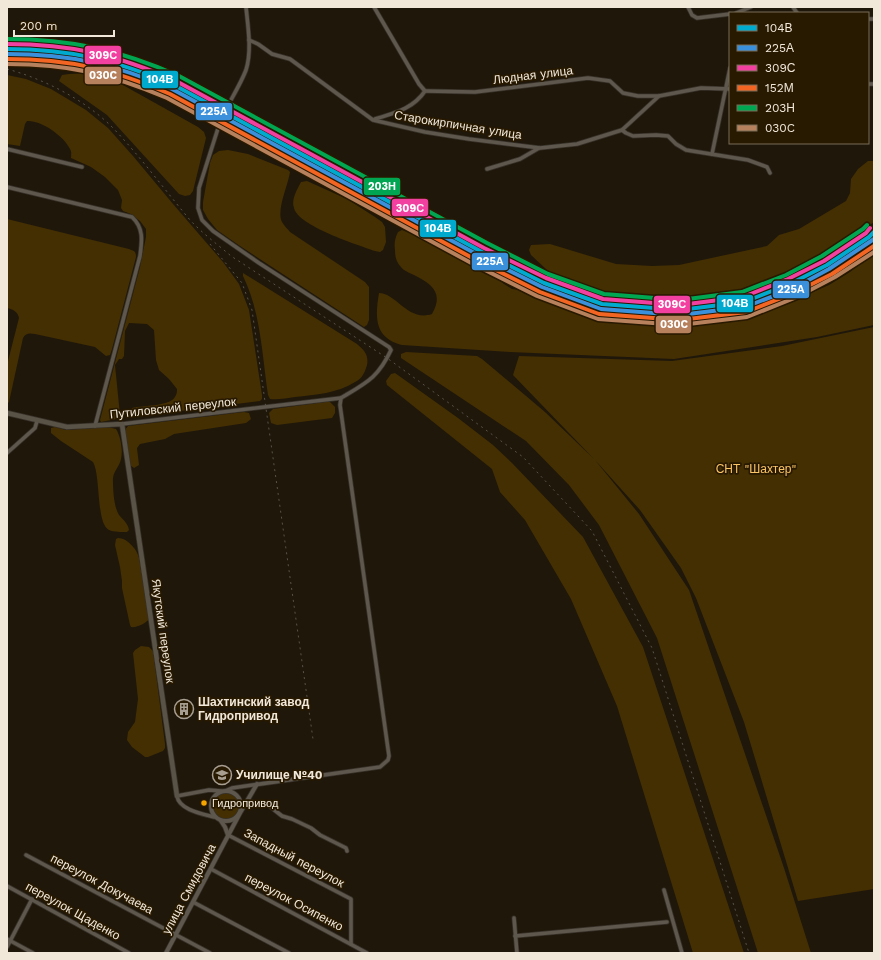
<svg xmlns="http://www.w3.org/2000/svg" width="881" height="960" font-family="'Work Sans',sans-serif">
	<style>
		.green { fill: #442f03 }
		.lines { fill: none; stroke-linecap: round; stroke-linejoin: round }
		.minor-tunnel { stroke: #3e3629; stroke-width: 3.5; stroke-dasharray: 3.5 2; stroke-linecap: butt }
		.minor-casing { stroke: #373129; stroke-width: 5 }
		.tertiary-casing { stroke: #373129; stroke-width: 5.5 }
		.secondary-casing { stroke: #373129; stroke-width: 6 }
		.minor { stroke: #5d574d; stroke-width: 3.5 }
		.tertiary { stroke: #5d574d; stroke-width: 4 }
		.secondary { stroke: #595246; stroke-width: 4.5 }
		.rail { stroke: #585248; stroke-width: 1; stroke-dasharray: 2 4; stroke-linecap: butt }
		.rail-1-casing { stroke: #281901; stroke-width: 7 }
		.rail-2-casing { stroke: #281901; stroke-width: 7 }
		.rail-3-casing { stroke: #281901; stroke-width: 7 }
		.rail-4-casing { stroke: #281901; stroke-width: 7 }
		.rail-5-casing { stroke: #281901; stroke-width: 7 }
		.rail-6-casing { stroke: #281901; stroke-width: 7 }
		.rail-1 { stroke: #00a9ce; stroke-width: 4 }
		.rail-2 { stroke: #3a90db; stroke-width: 4 }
		.rail-3 { stroke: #f240a1; stroke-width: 4 }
		.rail-4 { stroke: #f26522; stroke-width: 4 }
		.rail-5 { stroke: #00a651; stroke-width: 4 }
		.rail-6 { stroke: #b6815c; stroke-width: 4 }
		.bus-dot { fill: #f7a600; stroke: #281901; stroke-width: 1.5 }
		.labels { text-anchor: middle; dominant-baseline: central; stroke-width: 3.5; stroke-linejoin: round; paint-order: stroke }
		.bus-label { font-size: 11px; fill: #f1e8d9; stroke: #281901; text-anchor: start }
		.street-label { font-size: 12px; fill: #f1e8d9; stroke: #281901 }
		.park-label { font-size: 12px; fill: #fbc465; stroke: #281901 }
		.poi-label { font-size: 12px; font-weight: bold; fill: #f1e8d9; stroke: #281901; text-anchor: start }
		.line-badge { stroke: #281901; stroke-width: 1.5 }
		.badge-label { font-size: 11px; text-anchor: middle; font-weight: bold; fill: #fff }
	</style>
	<rect width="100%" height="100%" fill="#1f170a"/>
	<!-- green -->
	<g class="green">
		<path d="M91,73L114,80L198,127L204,132L206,138L193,191L190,195L185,196L179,194L107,115L59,81L62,75L69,74Z"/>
		<path d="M7,75L26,79L51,89L86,110L108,128L133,156L173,204L223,262L239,284L249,310L262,395V399L260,401L132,417L130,411L132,408C143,405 172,407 176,395C177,393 177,391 177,389L169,379L159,370L156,360L154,330L147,324L129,323L125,331L124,356L122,359H119L115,365L120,415L116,419L101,422L100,420L140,267L146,237V229L140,221L131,214L123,211L121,208L122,200L118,190L105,177L91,167L71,158C71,155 72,152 70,149C64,136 41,120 27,121L25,124L20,146L7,144Z"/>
		<path d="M228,150L248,154L288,170L290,172C288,186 276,210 282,222C284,226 288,229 290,232L365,282L369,287V320L367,325L364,327L240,246L217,230L208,219L203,210V202L210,163L213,155L219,151Z"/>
		<path d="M868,161H874V222L828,254L750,293L729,299L649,300L609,294L579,288L547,270L531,255L529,250L531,245L550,244L616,264L652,266L679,265L767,246L779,235L799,229L846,201L850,193L851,179L858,169Z"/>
		<path d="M307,181L347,199L375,217L382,222L385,227L386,242L383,250L380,252L375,251C358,245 298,226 294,208C291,199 297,190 301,182Z"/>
		<path d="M7,219L129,249C134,251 136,251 136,257L112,349L110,355L106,356L95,347L35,334C29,333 26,333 23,338L9,402L7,404V365L19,318C18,312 13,309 7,308Z"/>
		<path d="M402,230L415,235L435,244L447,252L497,278L504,284L512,289L526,291L572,306L609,315L648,322L702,320L749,314L778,307L829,285L850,272L874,251V325L817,337L674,359L510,352L402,345C374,338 375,317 379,293C396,293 408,322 432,314C444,293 432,284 414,275C410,273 404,271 401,267C396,262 395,256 395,250C394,243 395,238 398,232Z"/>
		<path d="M243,273L357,344C364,350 369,355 367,365C365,372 362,379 355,382C338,393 315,395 295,397C287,398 278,400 270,399L268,395C262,355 261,313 243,276Z"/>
		<path d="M874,327V889L798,901L744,722L696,598L681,568L640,510L595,460L639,514L689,590L784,868L811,953H758L657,638L599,525L569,485L526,441L401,358V354L406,352L477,356L482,359L545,412L594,459L513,375L519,356L672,361L782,346Z"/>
		<path d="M395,373L458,418L493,445L512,463L583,537L643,647L744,953H693L617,706L571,599L525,520L500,492L492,469L387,385L386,381L391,374Z"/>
		<path d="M325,402H330L335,407V413L332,418L277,425L271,423L269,413L273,409Z"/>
		<path d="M244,412L249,413L251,419L246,423L174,434L165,439L140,444L137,448L139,465L134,468L130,465L125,434V430L128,426Z"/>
		<path d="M55,427L66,430L108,427L116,429C121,437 123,451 121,459C119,468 112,472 113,482C113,491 114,507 119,515C123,520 128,523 129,530L127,532C122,532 114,532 109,530C96,524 101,476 93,462L61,441L51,433V428Z"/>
		<path d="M118,538C127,538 137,549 139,558L149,619C146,623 137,628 131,627L130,625L122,588V581L120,567L115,545L116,539Z"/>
		<path d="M141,646L149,647L153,651L165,744V748L163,751L148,757H145L132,747L127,740L128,732L135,722L138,699L133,653L135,650Z"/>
		<circle cx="226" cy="806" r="13"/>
	</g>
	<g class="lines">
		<!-- minor-tunnel -->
		<path class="minor-tunnel" d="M221,119L226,109"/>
		<defs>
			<g id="minor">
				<path d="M374,7L419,84L425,91"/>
				<path d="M688,7L692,15L697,18L730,14"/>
				<path d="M793,7L797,13"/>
				<path d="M736,13L751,7"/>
				<path d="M868,19H874"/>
				<path d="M249,40L258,44L272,54L290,59L373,120L425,132L469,139L540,148L577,144L622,130L659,96"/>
				<path d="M868,84H874"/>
				<path d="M425,91L475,92L588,78L610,81L623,93L638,96H659L701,88L730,89"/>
				<path d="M226,109C233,96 241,83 246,70C252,51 248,27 246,7"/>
				<path d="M221,119L199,188L198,208L202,220L213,231L259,263L389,347L391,350C378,378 366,383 341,398L340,405L389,756L388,760L380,767L232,788L225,791"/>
				<path d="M375,119C394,113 413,109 425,91"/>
				<path d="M622,130L626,133L633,136L656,135L668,136L676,144L686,150L748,160L767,167L770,173"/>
				<path d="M7,149L82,167"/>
				<path d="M712,154L730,68"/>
				<path d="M487,169L520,159L539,148"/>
				<path d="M7,187L132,217C144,228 142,241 140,256L95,426"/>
				<path d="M122,424L341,398"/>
				<path d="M7,453L35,428L37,421"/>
				<path d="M247,801L268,805L282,816L292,819L311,828L320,835L346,848L347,851"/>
				<path d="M214,817C203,814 179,810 177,796L209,790L221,791"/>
				<path d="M228,835L351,899V944"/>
				<path d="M26,855L210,953"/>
				<path d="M211,869L367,953"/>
				<path d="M7,886L129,953"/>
				<path d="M664,890L682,953"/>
				<path d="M193,902L289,953"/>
				<path d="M514,918L517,953"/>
				<path d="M515,936L667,922"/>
				<path d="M7,939L33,953"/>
				<path d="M7,947L32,899"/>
			</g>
			<g id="tertiary">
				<circle cx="226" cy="806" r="15"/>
				<path d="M221,821L225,827L228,835"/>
				<path d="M166,953L240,813L257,784"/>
			</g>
			<path id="secondary" d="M7,413L67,427L122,424L177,796"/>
		</defs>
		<!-- minor casing -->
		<use href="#minor" class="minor-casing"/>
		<!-- tertiary casing -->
		<use href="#tertiary" class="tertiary-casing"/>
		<!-- secondary casing -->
		<use href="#secondary" class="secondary-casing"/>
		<!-- minor -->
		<use href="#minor" class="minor"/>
		<!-- tertiary -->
		<use href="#tertiary" class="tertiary"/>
		<!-- secondary -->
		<use href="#secondary" class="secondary"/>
		<!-- rail -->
		<g class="rail">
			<path d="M7,69C44,79 85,100 112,127C140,156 164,189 190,220C202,233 217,244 231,256L387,358L523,457L592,531L652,648L749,953"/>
			<path d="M210,244L242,283L252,310L313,739"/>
		</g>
		<defs>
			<path id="rail-1" d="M7,49C71,49 115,60 174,85L482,252L544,283L602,304L680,310L744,302L790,284L827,265L869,237L874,232"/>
			<path id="rail-2" d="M7,54C70,54 114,64 172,89L480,256L542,287L601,309L680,315L745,307L792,289L829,269L874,239"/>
			<path id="rail-3" d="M7,44C72,44 117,55 176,81L484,248L546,278L603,299L680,305L743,297L788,279L824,261L866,233L870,228"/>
			<path id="rail-4" d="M7,59C70,59 112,69 170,94L478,261L540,292L599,314L680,320L746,312L794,293L832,274L874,246"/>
			<path id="rail-5" d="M7,39C71,39 120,50 179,76L487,243L548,274L604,294L680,300L742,292L786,275L822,256L863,229L867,225"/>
			<path id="rail-6" d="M7,64C69,64 111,74 167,98L475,265L537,296L598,319L680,325L747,317L797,297L835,277L874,252"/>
		</defs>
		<!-- rail-1 casing -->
		<use href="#rail-1" class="rail-1-casing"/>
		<!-- rail-2 casing -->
		<use href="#rail-2" class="rail-2-casing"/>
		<!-- rail-3 casing -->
		<use href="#rail-3" class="rail-3-casing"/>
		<!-- rail-4 casing -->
		<use href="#rail-4" class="rail-4-casing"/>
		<!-- rail-5 casing -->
		<use href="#rail-5" class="rail-5-casing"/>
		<!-- rail-6 casing -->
		<use href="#rail-6" class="rail-6-casing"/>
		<!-- rail-1 -->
		<use href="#rail-1" class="rail-1"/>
		<!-- rail-2 -->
		<use href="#rail-2" class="rail-2"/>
		<!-- rail-3 -->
		<use href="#rail-3" class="rail-3"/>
		<!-- rail-4 -->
		<use href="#rail-4" class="rail-4"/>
		<!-- rail-5 -->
		<use href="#rail-5" class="rail-5"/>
		<!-- rail-6 -->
		<use href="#rail-6" class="rail-6"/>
	</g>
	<!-- icons -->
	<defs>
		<symbol id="building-ring" viewBox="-11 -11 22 22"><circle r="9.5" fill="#281901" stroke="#a89f91" stroke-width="1.5"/><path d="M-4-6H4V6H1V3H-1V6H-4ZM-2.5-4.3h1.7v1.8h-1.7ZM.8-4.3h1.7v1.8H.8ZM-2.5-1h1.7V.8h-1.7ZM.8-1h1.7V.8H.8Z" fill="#a89f91"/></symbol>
		<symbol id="university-ring" viewBox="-11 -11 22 22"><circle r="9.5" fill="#281901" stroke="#a89f91" stroke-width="1.5"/><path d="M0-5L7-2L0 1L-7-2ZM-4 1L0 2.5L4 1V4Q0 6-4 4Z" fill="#a89f91"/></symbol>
	</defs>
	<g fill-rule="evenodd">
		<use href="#building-ring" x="173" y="698" width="22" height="22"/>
		<use href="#university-ring" x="211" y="764" width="22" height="22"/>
	</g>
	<!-- markers -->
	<circle class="bus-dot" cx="204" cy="803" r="3.5"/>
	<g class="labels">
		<!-- bus labels -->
		<g class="bus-label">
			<text x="212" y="803">Гидропривод</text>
		</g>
		<!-- street labels -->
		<g class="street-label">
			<text transform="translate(533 75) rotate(-7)">Людная улица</text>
			<text transform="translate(458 125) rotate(9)">Старокирпичная улица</text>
			<text transform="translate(173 408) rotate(-6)">Путиловский переулок</text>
			<text transform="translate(163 631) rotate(82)">Якутский переулок</text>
			<text transform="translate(294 858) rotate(28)">Западный переулок</text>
			<text transform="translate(102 884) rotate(28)">переулок Докучаева</text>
			<text transform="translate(189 889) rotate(-62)">улица Смидовича</text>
			<text transform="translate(294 902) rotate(28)">переулок Осипенко</text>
			<text transform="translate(73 911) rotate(29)">переулок Щаденко</text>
		</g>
		<!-- park labels -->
		<g class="park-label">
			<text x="756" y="469">СНТ "Шахтер"</text>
		</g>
		<!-- poi labels -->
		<g class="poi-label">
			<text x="198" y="702">Шахтинский завод<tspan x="198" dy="14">Гидропривод</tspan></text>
			<text x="236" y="775">Училище №40</text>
		</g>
	</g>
	<g class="line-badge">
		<rect x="84" y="45" width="38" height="20" rx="4" fill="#f240a1"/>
		<rect x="84" y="66" width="38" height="19" rx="4" fill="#b6815c"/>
		<rect x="141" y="70" width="38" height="19" rx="4" fill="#00a9ce"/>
		<rect x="195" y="102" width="38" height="19" rx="4" fill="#3a90db"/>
		<rect x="363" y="177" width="38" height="19" rx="4" fill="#00a651"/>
		<rect x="391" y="198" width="38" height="19" rx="4" fill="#f240a1"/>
		<rect x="419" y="219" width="38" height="19" rx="4" fill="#00a9ce"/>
		<rect x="471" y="252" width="38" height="19" rx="4" fill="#3a90db"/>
		<rect x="772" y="280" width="38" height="19" rx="4" fill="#3a90db"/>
		<rect x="716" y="294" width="38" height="19" rx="4" fill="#00a9ce"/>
		<rect x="653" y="295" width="38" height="19" rx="4" fill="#f240a1"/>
		<rect x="655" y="315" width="37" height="19" rx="4" fill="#b6815c"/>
	</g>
	<g class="badge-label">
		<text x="103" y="59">309С</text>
		<text x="103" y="79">030C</text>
		<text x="160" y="83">104В</text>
		<text x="214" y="115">225А</text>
		<text x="382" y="190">203Н</text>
		<text x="410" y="212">309С</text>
		<text x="438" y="232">104В</text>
		<text x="490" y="265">225А</text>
		<text x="791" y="293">225А</text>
		<text x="735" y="307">104В</text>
		<text x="672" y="308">309С</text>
		<text x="674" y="328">030C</text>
	</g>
	<!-- border -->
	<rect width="881" height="960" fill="none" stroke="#f1e8d9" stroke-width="16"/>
	<!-- legend -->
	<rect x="729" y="12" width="140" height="132" fill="#281901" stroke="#786c57"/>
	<rect x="737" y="25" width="20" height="6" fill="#00a9ce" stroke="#786c57"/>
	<text x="765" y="32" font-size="12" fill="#f1e8d9">104В</text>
	<rect x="737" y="45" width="20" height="6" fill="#3a90db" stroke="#786c57"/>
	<text x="765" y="52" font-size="12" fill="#f1e8d9">225А</text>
	<rect x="737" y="65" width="20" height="6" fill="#f240a1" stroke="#786c57"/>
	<text x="765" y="72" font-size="12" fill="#f1e8d9">309С</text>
	<rect x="737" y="85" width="20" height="6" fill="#f26522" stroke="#786c57"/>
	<text x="765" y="92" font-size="12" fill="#f1e8d9">152М</text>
	<rect x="737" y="105" width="20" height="6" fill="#00a651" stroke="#786c57"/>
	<text x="765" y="112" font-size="12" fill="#f1e8d9">203Н</text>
	<rect x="737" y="125" width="20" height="6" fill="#b6815c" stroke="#786c57"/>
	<text x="765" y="132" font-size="12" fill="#f1e8d9">030C</text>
	<!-- scale -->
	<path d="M14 30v6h100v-6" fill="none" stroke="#f1e8d9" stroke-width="2"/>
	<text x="20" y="30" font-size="12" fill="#f1e8d9" stroke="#281901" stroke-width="3" paint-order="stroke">200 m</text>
</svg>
